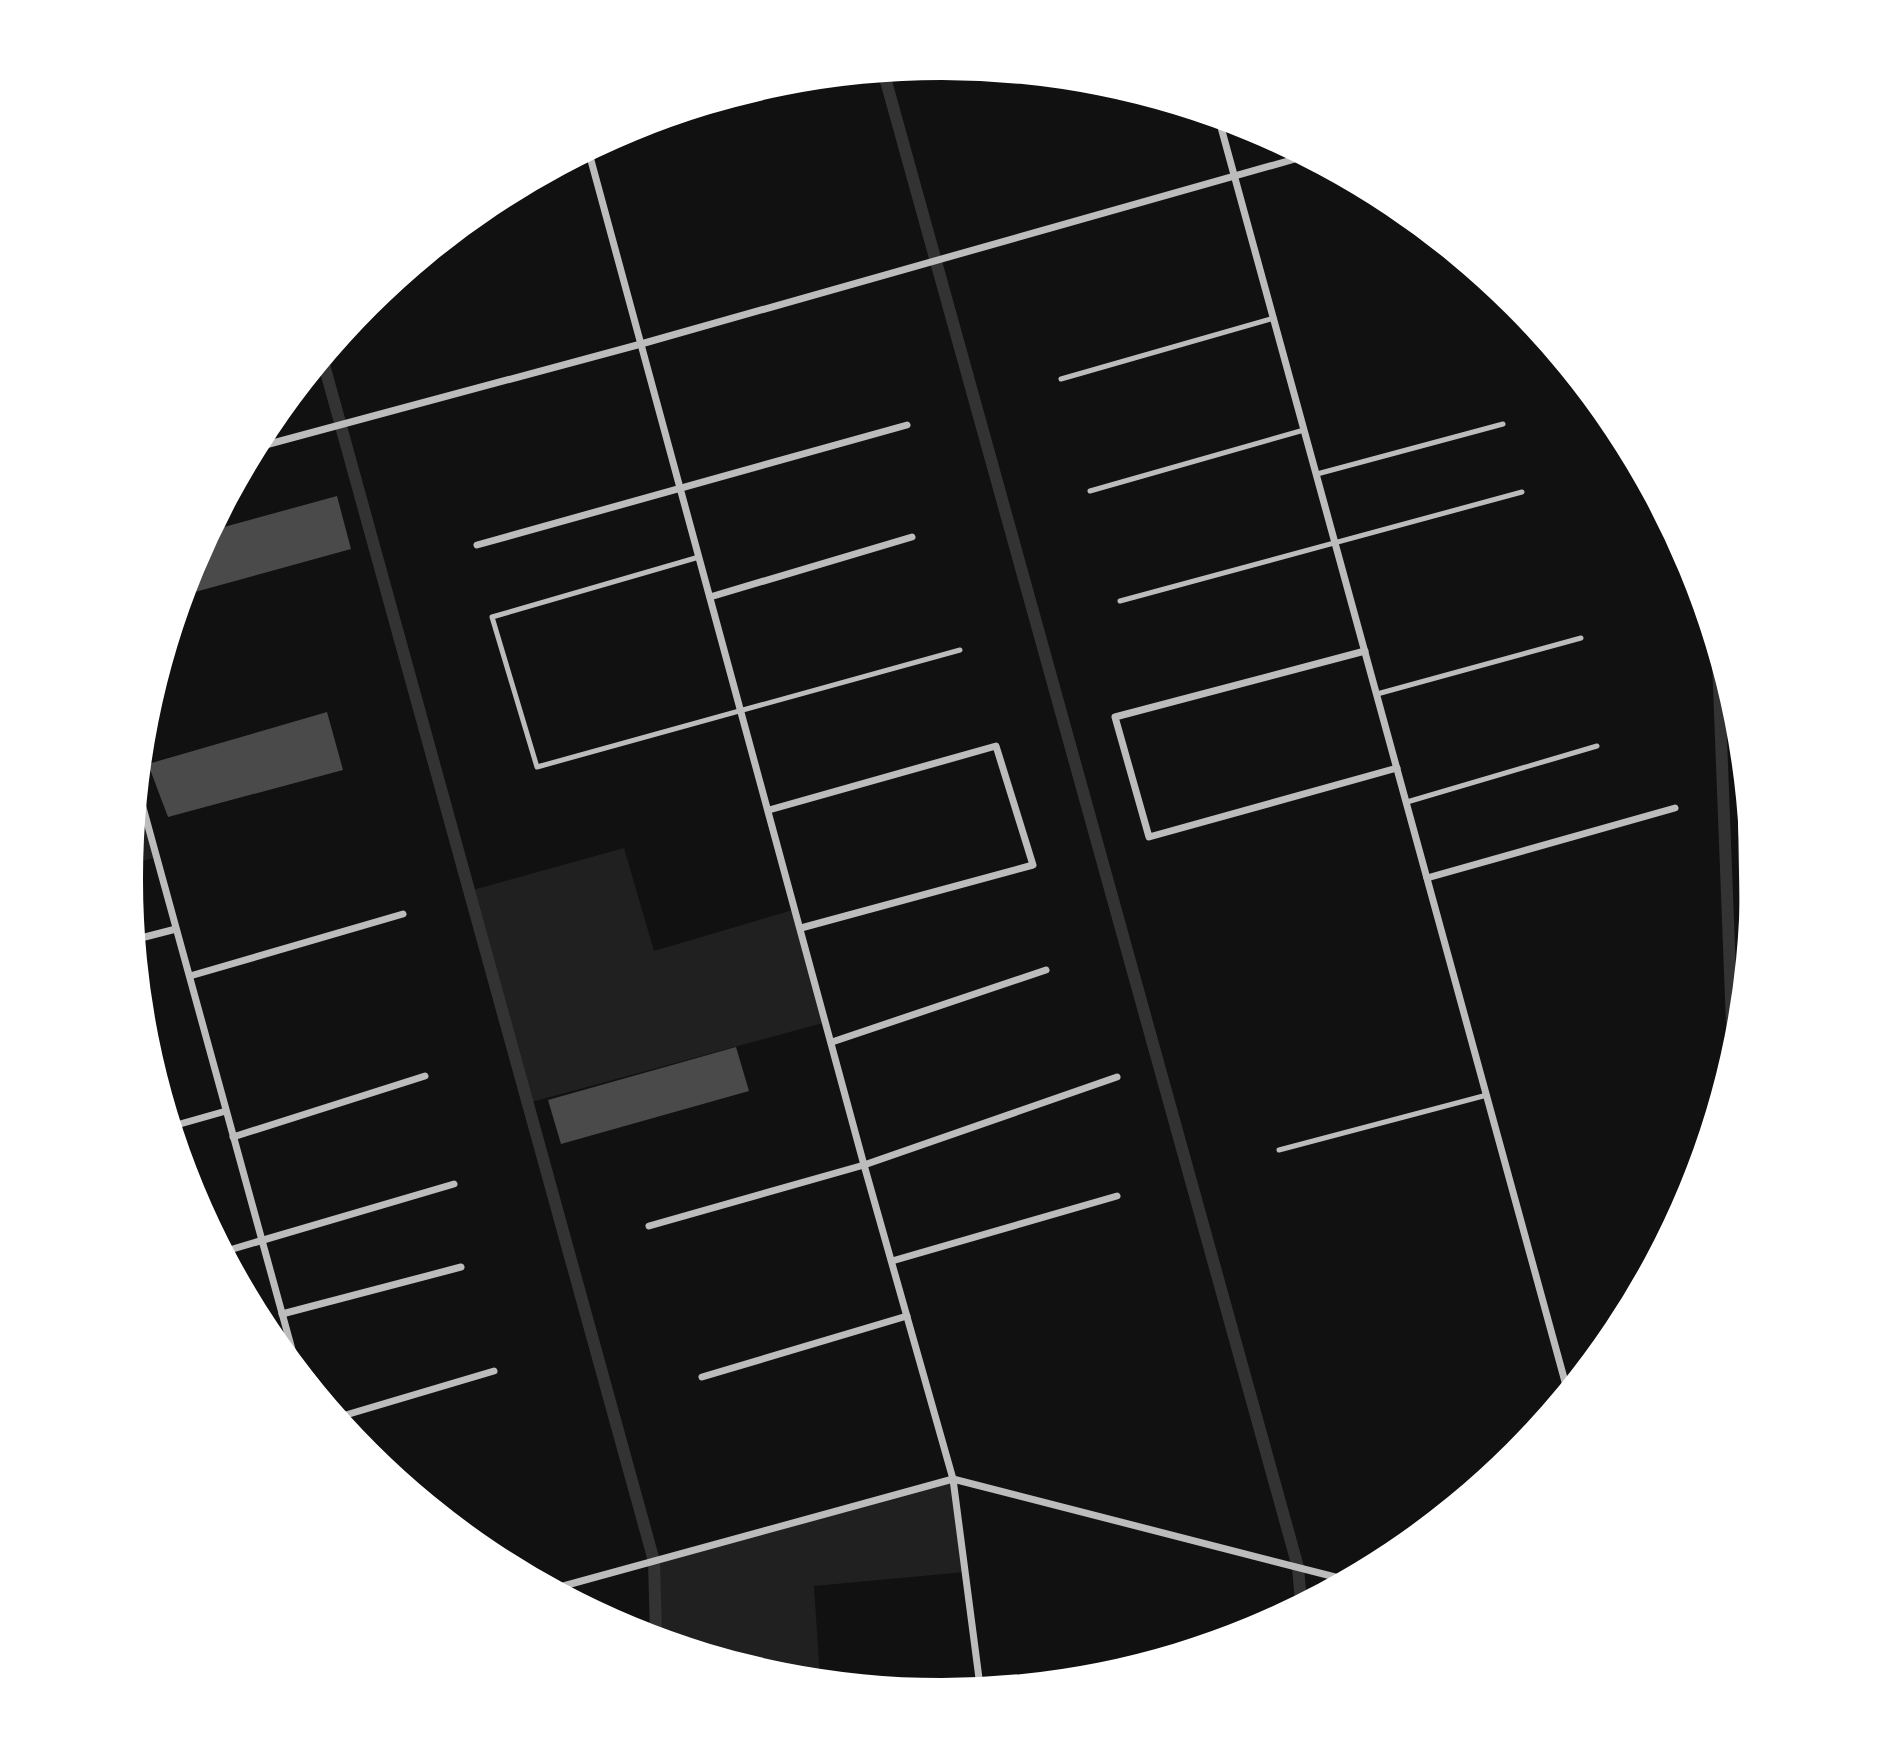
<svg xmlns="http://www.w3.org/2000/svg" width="1883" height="1758" font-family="Montserrat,sans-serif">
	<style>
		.green { fill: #202020 }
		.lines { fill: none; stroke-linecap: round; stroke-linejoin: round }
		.stream { stroke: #333; stroke-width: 12 }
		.building { fill: #4a4a4a }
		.path { stroke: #f5f5f5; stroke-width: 4.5 }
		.service { stroke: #bcbcbc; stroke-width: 5 }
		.minor { stroke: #bcbcbc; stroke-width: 7 }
	</style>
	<rect width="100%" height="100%" fill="#111"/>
	<!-- green -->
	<g class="green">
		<path d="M139,793L157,857L132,864Z"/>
		<path d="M624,848L654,951L796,909L827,1022L528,1103L469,891Z"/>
		<path d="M953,1479L965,1572L814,1586L820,1678L783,1674L656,1635L654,1561Z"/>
	</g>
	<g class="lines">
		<!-- stream -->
		<g class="stream">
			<path d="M884,74L1298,1567L1301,1602"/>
			<path d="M323,361L654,1561L656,1635"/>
			<path d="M1718,661L1733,1050"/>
		</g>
	</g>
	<!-- building -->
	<g class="building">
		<path d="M337,496L351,549L184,595L193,568L213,530Z"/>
		<path d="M327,712L343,770L168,817L148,764Z"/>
		<path d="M736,1047L749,1091L561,1144L548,1100Z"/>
	</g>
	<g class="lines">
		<!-- path -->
		<path class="path" d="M1739,744L1743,975"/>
		<!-- service -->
		<g class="service">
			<path d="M1061,379L1274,318"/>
			<path d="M1317,474L1503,424"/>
			<path d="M1090,491L1304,430"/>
			<path d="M699,557L492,617L537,767L960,650"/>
			<path d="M1120,601L1522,492"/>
			<path d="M1377,694L1581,638"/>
			<path d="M1407,802L1597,746"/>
			<path d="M1279,1150L1487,1095"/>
		</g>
		<!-- minor -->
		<g class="minor">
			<path d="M1219,120L1567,1389"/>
			<path d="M589,153L864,1165L953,1479L980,1686"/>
			<path d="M258,447L641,344L1302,157"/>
			<path d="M477,545L907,425"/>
			<path d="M710,597L912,537"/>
			<path d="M1365,651L1115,717L1149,837L1397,768"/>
			<path d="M139,793L296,1364"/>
			<path d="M769,810L996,746L1033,865L801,928"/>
			<path d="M1427,878L1675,808"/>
			<path d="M137,939L176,929"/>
			<path d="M190,976L403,914"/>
			<path d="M832,1042L1046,970"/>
			<path d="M173,1126L226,1111"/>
			<path d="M233,1137L425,1076"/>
			<path d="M649,1226L864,1165L1117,1077"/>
			<path d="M226,1251L454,1184"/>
			<path d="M892,1261L1117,1196"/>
			<path d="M282,1314L461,1267"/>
			<path d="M702,1377L907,1316"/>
			<path d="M339,1417L494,1371"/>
			<path d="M556,1588L953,1479L1343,1579"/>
		</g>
	</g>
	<!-- crop -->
	<path d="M0 0H1883V1758H0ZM941 80H942A798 798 0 0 1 1740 878V880A798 798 0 0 1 942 1678H941A798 798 0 0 1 143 880V878A798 798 0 0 1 941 80Z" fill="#fff" fill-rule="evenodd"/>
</svg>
